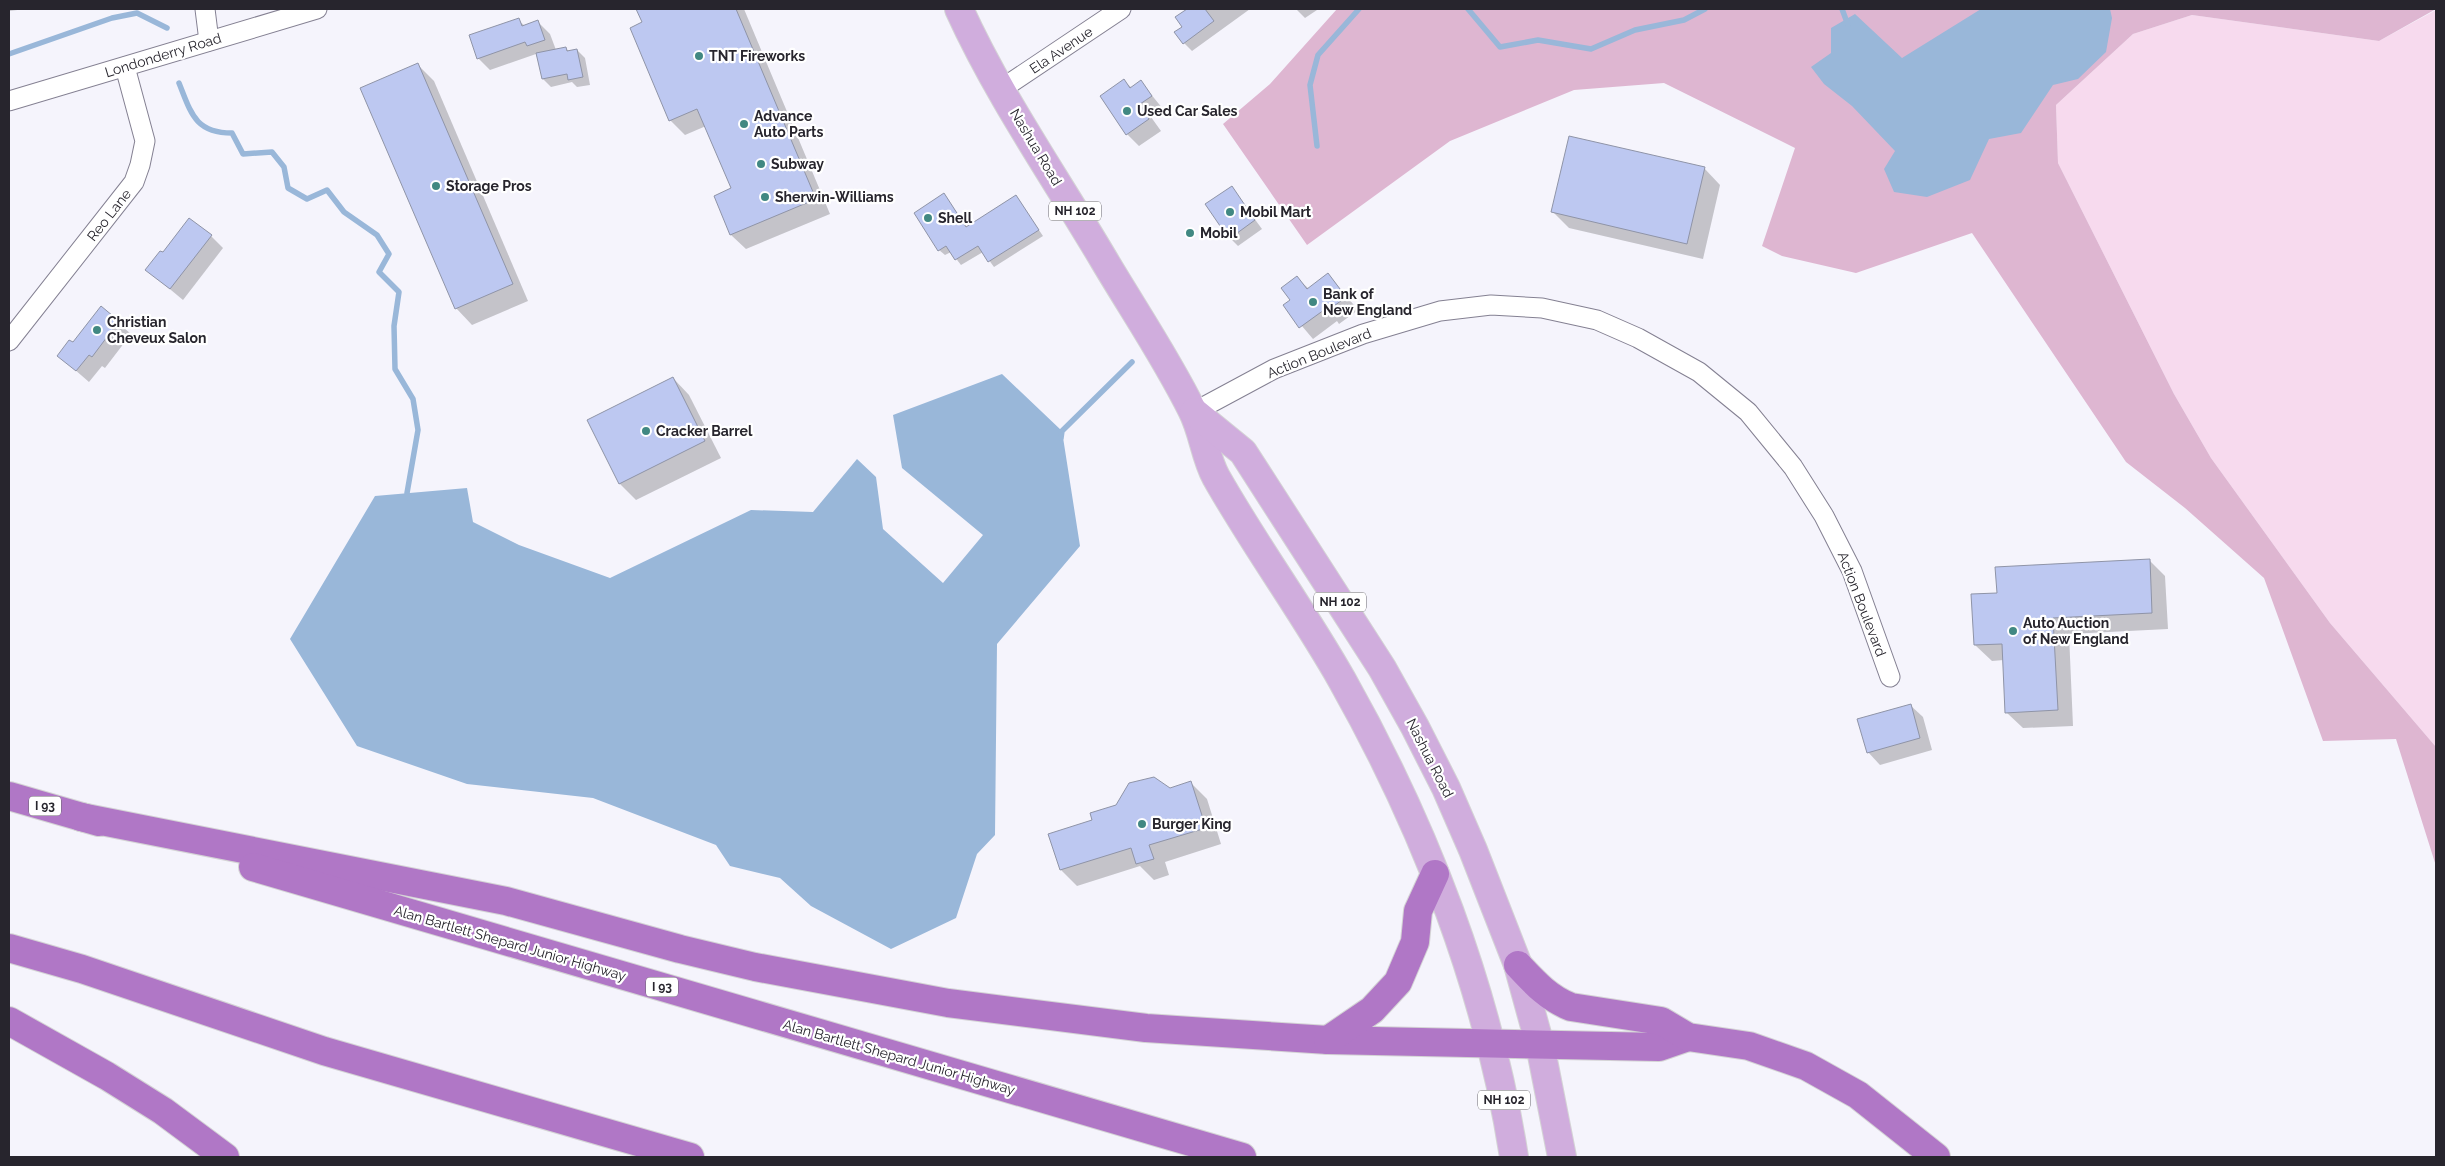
<svg xmlns="http://www.w3.org/2000/svg" width="2445" height="1166" font-family="Raleway,sans-serif">
	<style>
		.green { fill: #f7daee }
		.forest { fill: #deb6d1 }
		.water { fill: #99b7d9 }
		.shadow { fill: #0003 }
		.lines { fill: none; stroke-linecap: round; stroke-linejoin: round }
		.stream { stroke: #99b7d9; stroke-width: 5.5 }
		.building { fill: #bdc8f1; stroke: #8f94a7 }
		.minor-casing { stroke: #848092; stroke-width: 21 }
		.primary-casing { stroke: #d4d3d5; stroke-width: 30 }
		.motorway-casing { stroke: #d4d3d5; stroke-width: 30 }
		.minor { stroke: #fff; stroke-width: 19 }
		.primary { stroke: #d0addd; stroke-width: 28 }
		.motorway { stroke: #b077c6; stroke-width: 28 }
		.poi-dot { fill: #418882; stroke: #fff; stroke-width: 2 }
		.labels { text-anchor: middle; dominant-baseline: central; stroke-width: 4.5; stroke-linejoin: round; paint-order: stroke }
		.shield { fill: #fff; stroke: #68666c; stroke-width: 1 }
		.shield-label { font-size: 12px; font-weight: bold; fill: #27252d }
		.street-label { font-size: 14px; fill: #27252d; stroke: #fff }
		.poi-label { font-size: 14px; font-weight: bold; fill: #27252d; stroke: #fff; text-anchor: start }
	</style>
	<rect width="100%" height="100%" fill="#f5f4fc"/>
	<!-- green -->
	<path class="green" d="M2436,10V747L2330,623L2211,458L2174,394L2058,163L2056,105L2133,34L2192,15L2379,41Z"/>
	<!-- forest -->
	<path class="forest" d="M1337,9H2436L2379,41L2192,15L2133,34L2056,105L2058,163L2174,394L2211,458L2330,623L2436,747V866L2396,739L2323,741L2264,578L2185,508L2126,462L1972,233L1856,273L1782,256L1762,246L1795,148L1664,83L1574,90L1450,141L1307,245L1223,124L1270,84Z"/>
	<!-- water -->
	<g class="water">
		<path d="M1981,9H2110L2112,18L2106,52L2078,79L2053,85L2021,133L1989,139L1970,180L1927,197L1894,192L1884,169L1895,151L1852,106L1824,84L1811,67L1831,53V28L1855,14L1902,58Z"/>
		<path d="M1002,374L1062,431L1080,546L997,644L995,835L977,854L956,918L891,949L811,906L780,878L730,866L716,845L593,798L467,784L357,746L290,639L375,496L467,488L473,522L519,545L610,578L751,510L813,512L857,459L876,477L883,529L943,583L983,535L902,468L893,415Z"/>
	</g>
	<!-- shadow -->
	<g class="shadow">
		<path d="M9,9H26L9,11Z"/>
		<path d="M638,9H744L830,214L746,249L731,235L715,196L732,189L706,126L685,135L670,120L644,23Z"/>
		<path d="M1189,9L1191,11L1193,9H1250L1192,51L1184,43V27L1177,17Z"/>
		<path d="M1296,9H1316L1317,10L1305,18Z"/>
		<path d="M518,20L525,26L538,22L550,34L556,50L566,48L569,52L577,50L585,58L590,85L577,87L572,82L551,87L543,79L536,54L490,70L478,58Z"/>
		<path d="M418,65L434,81L528,301L472,325L456,308Z"/>
		<path d="M1124,81L1132,88L1141,82L1163,109L1151,117L1161,131L1139,146L1127,134Z"/>
		<path d="M1704,168L1720,185L1703,259L1569,228L1553,212Z"/>
		<path d="M1231,187L1262,229L1238,246L1230,238Z"/>
		<path d="M944,195L967,227L1016,196L1043,236L994,267L983,252L961,265L951,252L945,255L939,250Z"/>
		<path d="M211,236L223,248L183,300L147,270L163,254Z"/>
		<path d="M1328,274L1358,310L1339,324L1337,321L1313,339L1284,305L1292,300L1297,278L1309,289Z"/>
		<path d="M101,308L131,334L105,368L102,366L89,382L59,356L73,344Z"/>
		<path d="M673,378L689,395L721,458L636,500L620,484L589,421Z"/>
		<path d="M2149,560L2165,576L2168,629L2069,634L2073,726L2023,728L2006,712L2004,660L1992,661L1975,645L1998,594Z"/>
		<path d="M1910,705L1923,717L1932,750L1880,765L1868,752Z"/>
		<path d="M1191,783L1207,799L1221,844L1165,862L1169,875L1154,880L1140,866L1077,886L1061,870L1093,821L1117,806Z"/>
	</g>
	<g class="lines">
		<!-- stream -->
		<g class="stream">
			<path d="M1468,9L1500,47L1538,40L1591,49L1635,30L1684,20L1705,9"/>
			<path d="M1842,9L1848,25"/>
			<path d="M9,54L112,18L137,13L167,28"/>
			<path d="M179,83C191,113 195,133 232,133L243,154L272,152L284,167L288,188L307,199L327,190L344,212L377,235L389,254L379,272L399,292L394,326L395,369L413,399L418,430L407,493L410,499"/>
			<path d="M1317,146L1310,85L1318,55L1359,9"/>
			<path d="M1061,438L1062,431L1132,362"/>
		</g>
	</g>
	<!-- building -->
	<g class="building">
		<path d="M636,9H736L816,199L730,235L714,196L731,188L697,109L669,121L630,28L642,22Z"/>
		<path d="M1187,9H1205L1214,21L1183,44L1174,32L1182,27L1175,17Z"/>
		<path d="M519,18L522,26L538,20L545,40L527,46L525,42L477,59L469,35Z"/>
		<path d="M566,47L567,51L577,49L583,77L568,80L567,74L542,79L536,53Z"/>
		<path d="M418,63L513,284L455,309L360,88Z"/>
		<path d="M1124,79L1130,88L1141,80L1152,96L1140,104L1149,119L1126,135L1100,96Z"/>
		<path d="M1569,136L1705,167L1687,244L1551,212Z"/>
		<path d="M1232,186L1255,220L1229,239L1205,204Z"/>
		<path d="M944,193L966,227L1016,195L1039,230L988,262L978,246L955,260L946,246L938,251L914,213Z"/>
		<path d="M189,218L212,235L170,289L145,270L160,251L163,252Z"/>
		<path d="M1328,273L1346,297L1326,312L1324,310L1299,328L1283,305L1290,300L1281,288L1297,276L1307,289Z"/>
		<path d="M101,306L119,321L92,357L89,355L76,371L57,356L69,340L73,342Z"/>
		<path d="M673,377L705,441L619,484L587,420Z"/>
		<path d="M2150,559L2152,613L2053,618L2058,710L2005,713L2002,644L1974,645L1971,594L1997,593L1995,567Z"/>
		<path d="M1911,704L1920,738L1867,753L1857,719Z"/>
		<path d="M1154,777L1170,788L1191,781L1206,828L1149,845L1154,859L1136,864L1131,848L1060,870L1048,834L1092,820L1090,813L1116,805L1129,783Z"/>
	</g>
	<g class="lines">
		<defs>
			<g id="minor">
				<path d="M205,9L209,41"/>
				<path d="M1000,90L1121,9"/>
				<path d="M9,101L317,9"/>
				<path d="M9,341L134,182L140,165L145,141L125,67"/>
				<path d="M1194,412L1274,369L1363,334L1440,311L1491,305L1542,308L1597,320L1638,338L1699,372L1748,412L1793,467L1824,516L1852,571L1890,677"/>
			</g>
			<g id="primary">
				<path d="M959,9C999,97 1055,177 1104,260C1133,309 1167,359 1192,410C1203,431 1205,457 1216,477C1255,546 1303,611 1342,680C1425,827 1488,990 1514,1157"/>
				<path d="M1194,412L1243,452L1382,668L1415,727L1446,788L1473,850L1518,965L1540,1045L1562,1157"/>
			</g>
			<g id="motorway">
				<path d="M9,796L99,822"/>
				<path d="M81,817L506,901L680,949L755,967L948,1003L1146,1028L1328,1040L1659,1047L1688,1037"/>
				<path d="M253,867L1242,1157"/>
				<path d="M9,948L82,969L324,1051L690,1157"/>
				<path d="M1518,965C1534,982 1548,998 1571,1007L1661,1021L1688,1037L1749,1046L1806,1066L1858,1095L1936,1157"/>
				<path d="M9,1021L107,1076L163,1111L225,1157"/>
				<path d="M1328,1040L1372,1010L1398,982L1415,942L1418,911L1435,874"/>
			</g>
		</defs>
		<!-- minor casing -->
		<use href="#minor" class="minor-casing"/>
		<!-- primary casing -->
		<use href="#primary" class="primary-casing"/>
		<!-- motorway casing -->
		<use href="#motorway" class="motorway-casing"/>
		<!-- minor -->
		<use href="#minor" class="minor"/>
		<!-- primary -->
		<use href="#primary" class="primary"/>
		<!-- motorway -->
		<use href="#motorway" class="motorway"/>
	</g>
	<!-- markers -->
	<g class="poi-dot">
		<circle cx="699" cy="56" r="5"/>
		<circle cx="1127" cy="111" r="5"/>
		<circle cx="744" cy="124" r="5"/>
		<circle cx="761" cy="164" r="5"/>
		<circle cx="436" cy="186" r="5"/>
		<circle cx="765" cy="197" r="5"/>
		<circle cx="1230" cy="212" r="5"/>
		<circle cx="928" cy="218" r="5"/>
		<circle cx="1190" cy="233" r="5"/>
		<circle cx="1313" cy="302" r="5"/>
		<circle cx="97" cy="330" r="5"/>
		<circle cx="646" cy="431" r="5"/>
		<circle cx="2013" cy="631" r="5"/>
		<circle cx="1142" cy="824" r="5"/>
	</g>
	<g class="labels">
		<!-- shield labels -->
		<g class="shield">
			<rect x="1049" y="201.5" width="52" height="19" rx="4"/>
			<rect x="1314" y="592.5" width="52" height="19" rx="4"/>
			<rect x="29" y="796.5" width="32" height="19" rx="4"/>
			<rect x="646" y="977.5" width="32" height="19" rx="4"/>
			<rect x="1478" y="1090.5" width="52" height="19" rx="4"/>
		</g>
		<g class="shield-label">
			<text x="1075" y="211">NH 102</text>
			<text x="1340" y="602">NH 102</text>
			<text x="45" y="806">I 93</text>
			<text x="662" y="987">I 93</text>
			<text x="1504" y="1100">NH 102</text>
		</g>
		<!-- street labels -->
		<g class="street-label">
			<text transform="translate(1061 50) rotate(-34)">Ela Avenue</text>
			<text transform="translate(163 55) rotate(-17)">Londonderry Road</text>
			<text transform="translate(1036 147) rotate(59)">Nashua Road</text>
			<text transform="translate(109 215) rotate(-52)">Reo Lane</text>
			<text transform="translate(1319 353) rotate(-22)">Action Boulevard</text>
			<text transform="translate(1862 604) rotate(69)">Action Boulevard</text>
			<text transform="translate(1430 758) rotate(63)">Nashua Road</text>
			<text transform="translate(510 943) rotate(16)">Alan Bartlett Shepard Junior Highway</text>
			<text transform="translate(899 1057) rotate(16)">Alan Bartlett Shepard Junior Highway</text>
		</g>
		<!-- poi labels -->
		<g class="poi-label">
			<text x="709" y="56">TNT Fireworks</text>
			<text x="1137" y="111">Used Car Sales</text>
			<text x="754" y="116">Advance<tspan x="754" dy="16">Auto Parts</tspan></text>
			<text x="771" y="164">Subway</text>
			<text x="446" y="186">Storage Pros</text>
			<text x="775" y="197">Sherwin-Williams</text>
			<text x="1240" y="212">Mobil Mart</text>
			<text x="938" y="218">Shell</text>
			<text x="1200" y="233">Mobil</text>
			<text x="1323" y="294">Bank of<tspan x="1323" dy="16">New England</tspan></text>
			<text x="107" y="322">Christian<tspan x="107" dy="16">Cheveux Salon</tspan></text>
			<text x="656" y="431">Cracker Barrel</text>
			<text x="2023" y="623">Auto Auction<tspan x="2023" dy="16">of New England</tspan></text>
			<text x="1152" y="824">Burger King</text>
		</g>
	</g>
	<!-- border -->
	<rect width="2445" height="1166" fill="none" stroke="#27252d" stroke-width="20"/>
</svg>
